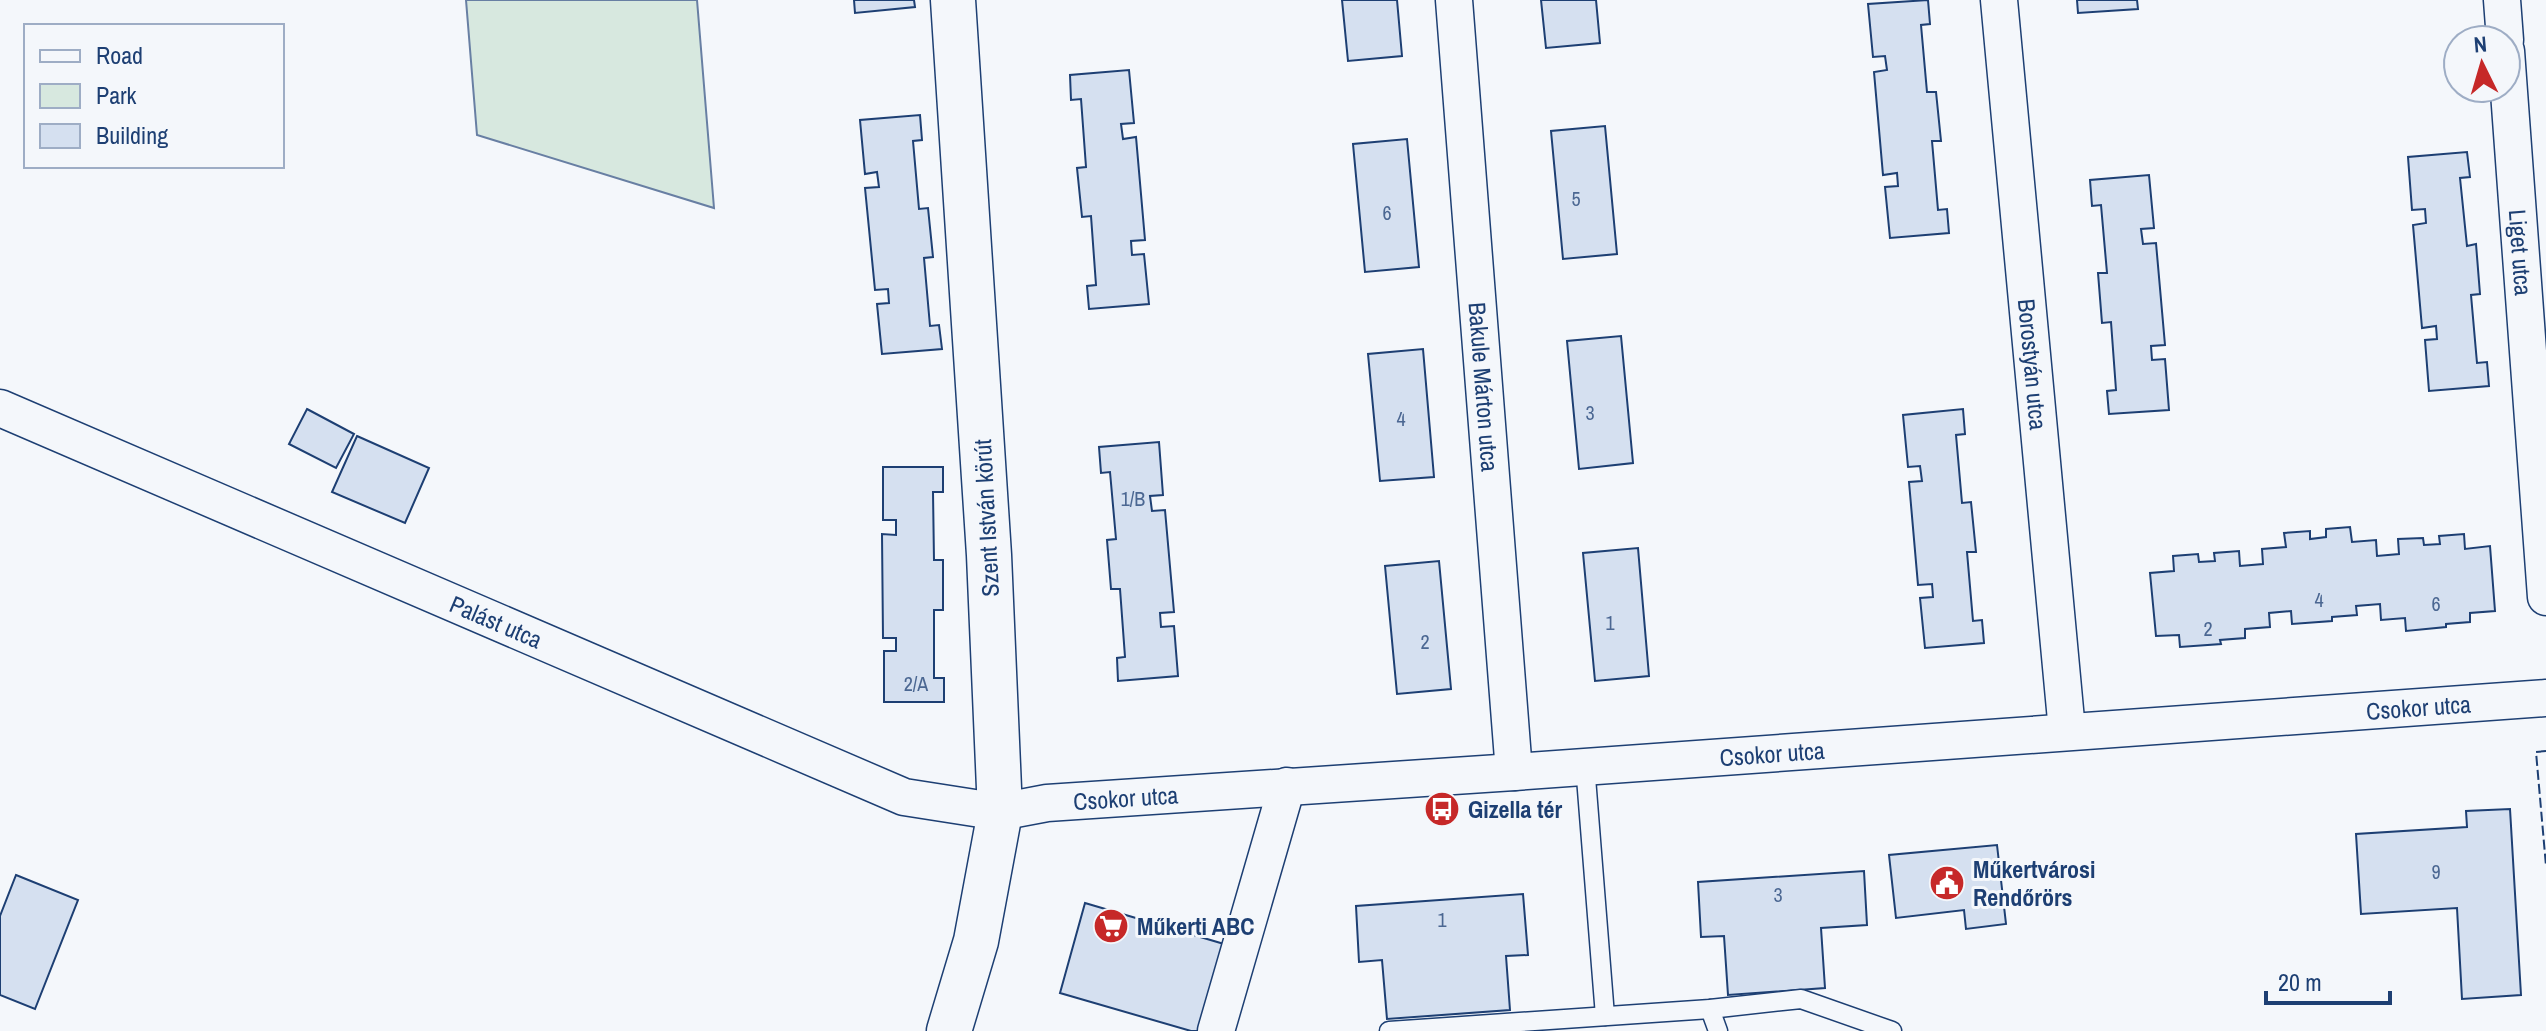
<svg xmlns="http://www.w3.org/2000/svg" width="2546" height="1031" font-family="'Archivo Narrow',sans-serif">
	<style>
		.green { fill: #d7e8df; stroke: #687fa3; stroke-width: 2 }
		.building { fill: #d5e0f0; stroke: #1d3f73; stroke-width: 2 }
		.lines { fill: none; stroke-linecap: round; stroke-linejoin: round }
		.lane-casing { stroke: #1d3f73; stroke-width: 21 }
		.street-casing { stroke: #1d3f73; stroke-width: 39 }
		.secondary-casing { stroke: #1d3f73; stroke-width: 47 }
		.lane { stroke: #f4f7fb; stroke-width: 18 }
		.street { stroke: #f4f7fb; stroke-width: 36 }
		.secondary { stroke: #f4f7fb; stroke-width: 44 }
		.fence { stroke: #1d3f73; stroke-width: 2; stroke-dasharray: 10 4; stroke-linecap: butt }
		.labels { text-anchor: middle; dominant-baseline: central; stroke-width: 6; stroke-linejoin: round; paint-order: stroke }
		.number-label { font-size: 20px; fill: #4b6792 }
		.street-label { font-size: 24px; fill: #1d3f73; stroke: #f4f7fb }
		.poi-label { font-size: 24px; font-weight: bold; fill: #1d3f73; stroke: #f4f7fb; text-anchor: start }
	</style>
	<rect width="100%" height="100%" fill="#f4f7fb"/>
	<!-- green -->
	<path class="green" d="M466,0H697L714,208L477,135Z"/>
	<!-- building -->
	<g class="building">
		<path d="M854,0H914L915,7L855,13Z"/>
		<path d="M1342,0H1397L1402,56L1348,61Z"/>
		<path d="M1541,0H1596L1600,43L1546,48Z"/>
		<path d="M1928,0L1930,24L1921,25L1927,92H1936L1941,141H1932L1938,210L1947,209L1949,233L1890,238L1885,187L1898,186L1897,173L1883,175L1874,72L1887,70L1885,56L1873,57L1868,4Z"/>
		<path d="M2077,0H2137L2138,9L2078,13Z"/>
		<path d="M1129,70L1134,123L1121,124L1123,139L1136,137L1145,240L1131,241L1132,255L1144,254L1149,304L1089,309L1087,286L1096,285L1091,216L1082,217L1077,168L1086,167L1081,99L1071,100L1070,75Z"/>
		<path d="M920,115L922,140L913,141L919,209L928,208L933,257L924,258L930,326L939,325L942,349L882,354L877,304L889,303L888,289L875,290L865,188L879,187L877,172L865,174L860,120Z"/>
		<path d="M1605,126L1617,254L1563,259L1551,131Z"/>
		<path d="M1407,139L1419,267L1365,272L1353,144Z"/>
		<path d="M2467,152L2470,177L2460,178L2467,246L2476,244L2480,294L2471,295L2477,363L2487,362L2489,386L2429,391L2425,340L2437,339L2436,326L2422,328L2413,225L2426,223L2425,209L2412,210L2408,157Z"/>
		<path d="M2149,175L2154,228L2141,229L2143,244L2156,243L2165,345L2151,346L2152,360L2165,359L2169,410L2109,414L2107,391L2116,390L2111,322L2102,323L2098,273H2107L2101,205L2092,206L2090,180Z"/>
		<path d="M1621,336L1633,463L1579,469L1567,341Z"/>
		<path d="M1423,349L1434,477L1380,481L1368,354Z"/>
		<path d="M307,409L354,434L336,468L289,444Z"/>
		<path d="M1963,409L1965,434L1956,435L1962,503L1971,502L1976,552H1967L1973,621L1982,620L1984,643L1925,648L1920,598L1933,597L1932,584L1918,585L1909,482L1922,481L1920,466L1908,467L1903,415Z"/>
		<path d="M357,436L429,468L405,523L332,492Z"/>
		<path d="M1159,442L1163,495L1150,496L1152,511L1165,510L1174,612L1160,613L1161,627L1174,626L1178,676L1118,681L1117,658L1125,657L1120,589H1111L1107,540L1116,539L1110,472L1101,473L1099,447Z"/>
		<path d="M883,467H943V492H933L934,560H943V610H934V678H944V702H884V651H896V638H883L882,534L896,535V520H883Z"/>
		<path d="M2350,527L2352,542L2376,540L2377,556L2399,554L2398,539L2423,538L2424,545L2440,544L2439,536L2464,534L2465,549L2490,546L2495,611L2470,613V622L2446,624V627L2406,631L2405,618L2381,620L2380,604L2356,606L2357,615L2332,617V621L2292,624L2291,611L2269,613L2270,627L2245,629V638L2220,640L2221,644L2180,647L2179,635L2156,636L2150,573L2174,571L2173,556L2198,554L2199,562L2215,561L2214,553L2239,551L2240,566L2263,564L2262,549L2286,547L2284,533L2310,531V539L2326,537V529Z"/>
		<path d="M1638,548L1649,676L1595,681L1583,553Z"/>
		<path d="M1439,561L1451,689L1397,694L1385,566Z"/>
		<path d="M2510,809L2521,995L2462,999L2457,908L2361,914L2356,834L2467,827L2466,811Z"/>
		<path d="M1997,845L2006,924L1966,929L1964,910L1896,918L1889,855Z"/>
		<path d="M1864,871L1867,925L1821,928L1825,988L1728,995L1724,936L1701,937L1698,882Z"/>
		<path d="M16,875L78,900L35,1009L0,995V916Z"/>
		<path d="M1523,894L1528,955L1506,956L1510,1010L1387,1019L1382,960L1359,962L1356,906Z"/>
		<path d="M1085,903L1224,944L1200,1031H1191L1060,993Z"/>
	</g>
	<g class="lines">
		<defs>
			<g id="lane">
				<path d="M1585,765L1605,1016"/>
				<path d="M1710,1009L1718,1031"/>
				<path d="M1389,1031L1710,1009L1801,999L1892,1031"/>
			</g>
			<g id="street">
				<path id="s1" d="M1454,0L1514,772"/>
				<path id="s2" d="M1999,0L2067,731"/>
				<path d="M2502,0L2505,40"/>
				<path id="s3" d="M2506,51L2546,597"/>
				<path id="s4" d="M0,408L904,797L1000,812L1047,803L1514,772L2546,698"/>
				<path d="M1216,1031L1287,786"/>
			</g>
			<path id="secondary" d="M949,1031L976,941L1000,812L989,555L953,0"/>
		</defs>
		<!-- lane casing -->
		<use href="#lane" class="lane-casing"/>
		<!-- street casing -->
		<use href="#street" class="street-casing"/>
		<!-- secondary casing -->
		<use href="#secondary" class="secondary-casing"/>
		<!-- lane -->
		<use href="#lane" class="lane"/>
		<!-- street -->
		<use href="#street" class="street"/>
		<!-- secondary -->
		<use href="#secondary" class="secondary"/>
		<!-- fence -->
		<path class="fence" d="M2546,751L2536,752L2546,866"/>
	</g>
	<!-- icons -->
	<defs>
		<symbol id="bus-disc" viewBox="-11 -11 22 22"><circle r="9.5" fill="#c62828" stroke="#f4f7fb"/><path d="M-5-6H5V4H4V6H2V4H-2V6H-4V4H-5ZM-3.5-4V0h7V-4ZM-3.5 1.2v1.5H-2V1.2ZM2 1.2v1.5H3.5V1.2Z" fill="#fff"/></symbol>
		<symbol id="civic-disc" viewBox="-11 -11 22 22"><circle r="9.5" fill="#c62828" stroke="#f4f7fb"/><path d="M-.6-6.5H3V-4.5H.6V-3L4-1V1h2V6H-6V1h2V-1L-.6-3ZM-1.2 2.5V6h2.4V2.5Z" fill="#fff"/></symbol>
		<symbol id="supermarket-disc" viewBox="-11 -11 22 22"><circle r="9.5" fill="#c62828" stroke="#f4f7fb"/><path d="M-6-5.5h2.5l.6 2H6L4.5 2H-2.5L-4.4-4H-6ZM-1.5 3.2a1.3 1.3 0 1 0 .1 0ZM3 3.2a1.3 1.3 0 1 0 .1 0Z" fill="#fff"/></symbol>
	</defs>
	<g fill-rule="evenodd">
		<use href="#bus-disc" x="1422" y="789" width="40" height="40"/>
		<use href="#civic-disc" x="1927" y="863" width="40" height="40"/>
		<use href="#supermarket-disc" x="1091" y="906" width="40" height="40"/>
	</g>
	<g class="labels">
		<!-- number labels -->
		<g class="number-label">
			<text x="1576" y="198">5</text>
			<text x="1387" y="212">6</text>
			<text x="1590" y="412">3</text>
			<text x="1401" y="418">4</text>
			<text x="1133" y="498">1/B</text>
			<text x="2319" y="599">4</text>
			<text x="2436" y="603">6</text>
			<text x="1610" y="622">1</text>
			<text x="2208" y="628">2</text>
			<text x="1425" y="641">2</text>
			<text x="916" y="683">2/A</text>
			<text x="2436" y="871">9</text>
			<text x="1778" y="894">3</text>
			<text x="1442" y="919">1</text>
		</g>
		<!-- street labels -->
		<g class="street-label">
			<text stroke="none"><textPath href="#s3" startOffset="202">Liget utca</textPath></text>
			<text stroke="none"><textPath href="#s2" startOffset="366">Borostyán utca</textPath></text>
			<text stroke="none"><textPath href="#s1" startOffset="388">Bakule Márton utca</textPath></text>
			<text transform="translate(986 518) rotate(-93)">Szent István körút</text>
			<text stroke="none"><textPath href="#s4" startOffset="540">Palást utca</textPath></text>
			<text stroke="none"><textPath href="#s4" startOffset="2504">Csokor utca</textPath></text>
			<text stroke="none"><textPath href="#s4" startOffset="1856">Csokor utca</textPath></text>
			<text stroke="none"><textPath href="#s4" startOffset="1208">Csokor utca</textPath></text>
		</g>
		<!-- poi labels -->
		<g class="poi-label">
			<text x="1468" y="809">Gizella tér</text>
			<text x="1973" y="869">Műkertvárosi<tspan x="1973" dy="28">Rendőrörs</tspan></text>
			<text x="1137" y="926">Műkerti ABC</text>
		</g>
	</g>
	<!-- legend -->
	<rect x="24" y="24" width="260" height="144" fill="#f4f7fb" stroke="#9eadc5" stroke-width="2"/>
	<rect x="40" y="50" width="40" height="12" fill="#f4f7fb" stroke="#9eadc5" stroke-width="2"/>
	<text x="96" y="64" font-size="24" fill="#1d3f73">Road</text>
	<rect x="40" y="84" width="40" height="24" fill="#d7e8df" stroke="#9eadc5" stroke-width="2"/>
	<text x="96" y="104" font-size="24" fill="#1d3f73">Park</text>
	<rect x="40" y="124" width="40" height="24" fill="#d5e0f0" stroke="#9eadc5" stroke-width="2"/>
	<text x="96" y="144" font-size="24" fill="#1d3f73">Building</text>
	<!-- north arrow -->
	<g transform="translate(2482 64) rotate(355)"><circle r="38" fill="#f4f7fb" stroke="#9eadc5" stroke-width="2"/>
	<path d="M0-6L14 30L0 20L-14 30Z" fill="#c62828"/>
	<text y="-12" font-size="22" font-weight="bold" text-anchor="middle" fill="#1d3f73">N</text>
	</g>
	<!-- scale -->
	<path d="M2266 991v12h124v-12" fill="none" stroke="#1d3f73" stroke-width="4"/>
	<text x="2278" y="991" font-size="24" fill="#1d3f73" stroke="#f4f7fb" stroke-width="6" paint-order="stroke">20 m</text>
</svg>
